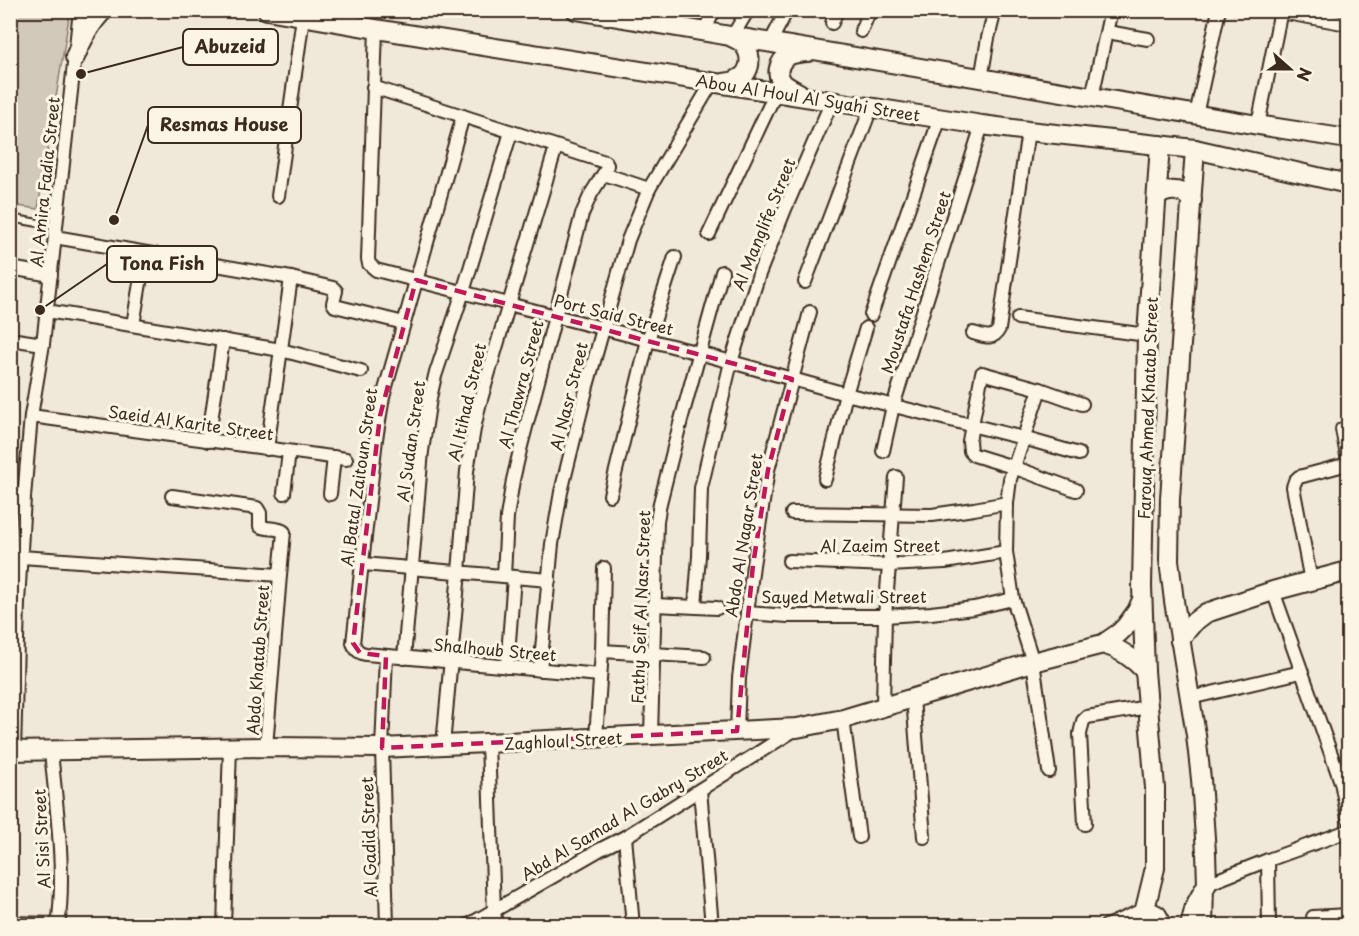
<svg xmlns="http://www.w3.org/2000/svg" width="1359" height="936" font-family="'Playpen Sans',sans-serif">
	<style>
		.green { fill: #d2c9ba; stroke: #867a6c; stroke-width: 1.5 }
		.lines { fill: none; stroke-linecap: round; stroke-linejoin: round }
		.lane-casing { stroke: #3b2a1e; stroke-width: 10 }
		.street-casing { stroke: #3b2a1e; stroke-width: 16 }
		.secondary-casing { stroke: #3b2a1e; stroke-width: 22 }
		.path { stroke: #3b2a1e; stroke-width: 2; stroke-dasharray: 6 4.5; stroke-linecap: butt }
		.lane { stroke: #fcf5e5; stroke-width: 6 }
		.street { stroke: #fcf5e5; stroke-width: 12 }
		.secondary { stroke: #fcf5e5; stroke-width: 18 }
		.marked { fill: none; stroke: #c2185b; stroke-width: 4.5; stroke-dasharray: 12 8; stroke-linejoin: round }
		.labels { text-anchor: middle; dominant-baseline: central; stroke-width: 6; stroke-linejoin: round; paint-order: stroke }
		.street-label { font-size: 16px; fill: #3b2a1e; stroke: #fcf5e5 }
		.leader { fill: none; stroke: #3b2a1e; stroke-width: 2 }
		.callout-dot { fill: #3b2a1e; stroke: #fcf5e5; stroke-width: 2 }
		.callout { fill: #fcf5e5; stroke: #3b2a1e; stroke-width: 2 }
		.callout-label { font-size: 18px; text-anchor: middle; font-weight: bold; fill: #3b2a1e }
	</style>
	<rect width="100%" height="100%" fill="#f0e9d9"/>
	<filter id="ink" filterUnits="userSpaceOnUse"><feTurbulence type="fractalNoise" baseFrequency=".0167" numOctaves="2"/><feDisplacementMap in="SourceGraphic" scale="12" xChannelSelector="R" yChannelSelector="G"/><feConvolveMatrix kernelMatrix="1 2 1 2 8 2 1 2 1" color-interpolation-filters="sRGB"/></filter>
	<g filter="url(#ink)">
		<!-- green -->
		<path class="green" d="M10,11H70L38,209L11,205Z"/>
		<g class="lines">
			<defs>
				<path id="lane" d="M10,218L55,226"/>
				<g id="street">
					<path d="M1281,12L1348,24"/>
					<path d="M832,23L837,10"/>
					<path d="M376,29L368,259L369,264L376,270L699,353L846,394L1023,438L1079,454"/>
					<path d="M861,31L870,10"/>
					<path d="M704,32L714,10"/>
					<path d="M1107,32L1148,39"/>
					<path d="M732,37L748,10"/>
					<path d="M770,43L787,10"/>
					<path d="M981,79L988,38L995,10"/>
					<path d="M373,87L605,162L607,165L606,170L591,194L582,214L521,446L513,480L507,517L504,576"/>
					<path d="M1092,97L1111,10"/>
					<path d="M1196,115L1219,10"/>
					<path d="M463,116L383,397L376,439L353,643C356,650 359,653 366,654L600,675"/>
					<path d="M1258,125L1281,10"/>
					<path d="M604,174L649,189"/>
					<path d="M278,196L303,17"/>
					<path d="M709,234L776,92"/>
					<path d="M55,237L291,278L333,288L336,291L333,303L335,306L404,323"/>
					<path d="M10,268L51,275"/>
					<path d="M805,282L871,108"/>
					<path d="M47,311L281,350L361,371"/>
					<path d="M871,315L940,118"/>
					<path d="M1018,318L1147,335"/>
					<path d="M133,325L145,253"/>
					<path d="M973,333C984,336 993,341 999,329L1028,131"/>
					<path d="M10,339L43,344"/>
					<path d="M1040,389L1010,479L1007,503L1006,552L1013,599L1033,662L1049,771"/>
					<path d="M31,416L346,459"/>
					<path d="M1342,429L1348,461"/>
					<path d="M208,441L223,340"/>
					<path d="M267,449L291,278"/>
					<path d="M883,451L893,406L982,125"/>
					<path d="M825,479L846,394L866,328"/>
					<path d="M1076,490L1013,467L974,455L970,451L969,441L982,373L1040,389L1082,404"/>
					<path d="M284,493L289,452"/>
					<path d="M330,494L334,457"/>
					<path d="M610,495L648,340L675,257"/>
					<path d="M172,496L257,508L260,513V526C267,530 278,527 284,532L280,575L266,747"/>
					<path d="M10,497H24"/>
					<path d="M792,513L932,515L974,509L1007,503"/>
					<path d="M21,557L280,575"/>
					<path d="M789,561L889,565L945,562L1006,552"/>
					<path d="M363,564L549,580"/>
					<path d="M1311,581L1293,487L1295,481L1299,477L1348,464"/>
					<path d="M1273,591L1341,782L1348,818"/>
					<path d="M655,605L717,608"/>
					<path d="M695,606L699,556L701,488L731,362L759,274L785,209L832,101"/>
					<path d="M747,613L788,616H885L931,613L974,608L1013,599"/>
					<path d="M602,651L704,657"/>
					<path d="M386,656L382,748L387,926"/>
					<path d="M404,658L422,451L430,398L435,376L463,292L511,132"/>
					<path d="M507,667L514,577"/>
					<path d="M540,670L552,544L561,492L587,386L628,240L649,189L713,81"/>
					<path d="M913,698L924,837"/>
					<path d="M1190,698L1301,672"/>
					<path d="M883,706L885,616L896,477"/>
					<path d="M843,719L859,837"/>
					<path d="M737,731L739,678L747,613L753,565L768,470L810,312"/>
					<path d="M651,735L657,521L660,503L681,420L722,272"/>
					<path d="M596,738L602,651L604,568"/>
					<path d="M488,743L494,911L496,926"/>
					<path d="M443,745L459,572L467,471L474,429L479,406L509,304L556,147"/>
					<path d="M14,751L18,603L24,497L31,416L43,344L80,10"/>
					<path d="M51,751C56,806 66,871 58,926"/>
					<path d="M700,790L712,926"/>
					<path d="M1085,824L1080,734L1083,721L1087,717L1148,707"/>
					<path d="M625,837L633,926"/>
					<path d="M1268,860L1269,926"/>
					<path d="M1313,917L1348,915"/>
					<path d="M10,923L58,924"/>
					<path d="M224,926L230,748"/>
					<path d="M467,926L599,850L625,837L796,729"/>
					<path d="M1106,926L1145,909V926"/>
					<path d="M1206,926L1207,884L1268,860L1348,831"/>
				</g>
				<g id="secondary">
					<path d="M267,10L376,29L982,125L1028,131L1195,149L1348,184"/>
					<path d="M576,10L1258,125L1348,139"/>
					<path d="M75,57C82,40 90,23 104,10"/>
					<path d="M724,83C729,82 734,82 738,79C751,73 753,56 744,45C741,41 737,40 732,37"/>
					<path d="M799,93C794,90 787,87 782,82C774,71 781,57 793,54C798,53 803,52 808,52"/>
					<path d="M1160,145L1147,335L1142,586L1145,671L1155,788V868L1145,909L1157,915L1163,926"/>
					<path d="M1157,196C1170,188 1181,189 1192,200"/>
					<path d="M1180,641L1184,634L1194,622L1206,613L1273,591L1348,571"/>
					<path d="M1103,644C1121,649 1133,658 1145,671"/>
					<path d="M10,751L266,747L382,748L797,728L843,719L1033,662L1103,644L1119,633L1126,626L1137,611L1141,602"/>
					<path d="M1190,926L1195,906L1207,884L1206,853L1201,779L1196,735L1174,601L1169,560L1170,498L1195,149"/>
				</g>
			</defs>
			<!-- lane casing -->
			<use href="#lane" class="lane-casing"/>
			<!-- street casing -->
			<use href="#street" class="street-casing"/>
			<!-- secondary casing -->
			<use href="#secondary" class="secondary-casing"/>
			<!-- path -->
			<path class="path" d="M1035,12L1036,10"/>
			<!-- lane -->
			<use href="#lane" class="lane"/>
			<!-- street -->
			<use href="#street" class="street"/>
			<!-- secondary -->
			<use href="#secondary" class="secondary"/>
		</g>
	</g>
	<!-- marked area -->
	<path class="marked" d="M416,280L792,379L768,470L753,565L737,731L382,748L386,656L360,653L353,643L380,416Z"/>
	<g class="labels">
		<!-- street labels -->
		<g class="street-label">
			<text transform="translate(808 97) rotate(9)">Abou Al Houl Al Syahi Street</text>
			<text transform="translate(44 182) rotate(-84)">Al Amira Fadia Street</text>
			<text transform="translate(763 224) rotate(-68)">Al Manglife Street</text>
			<text transform="translate(915 282) rotate(-72)">Moustafa Hashem Street</text>
			<text transform="translate(614 314) rotate(14)">Port Said Street</text>
			<text transform="translate(520 384) rotate(-75)">Al Thawra Street</text>
			<text transform="translate(568 396) rotate(-76)">Al Nasr Street</text>
			<text transform="translate(466 402) rotate(-77)">Al Itihad Street</text>
			<text transform="translate(1147 408) rotate(-88)">Farouq Ahmed Khatab Street</text>
			<text transform="translate(191 422) rotate(8)">Saeid Al Karite Street</text>
			<text transform="translate(410 441) rotate(-82)">Al Sudan Street</text>
			<text transform="translate(358 477) rotate(-82)">Al Batal Zaitoun Street</text>
			<text transform="translate(743 535) rotate(-81)">Abdo Al Nagar Street</text>
			<text x="880" y="545">Al Zaeim Street</text>
			<text x="844" y="596">Sayed Metwali Street</text>
			<text transform="translate(640 607) rotate(-88)">Fathy Seif Al Nasr Street</text>
			<text transform="translate(495 649) rotate(5)">Shalhoub Street</text>
			<text transform="translate(257 660) rotate(-86)">Abdo Khatab Street</text>
			<text transform="translate(563 740) rotate(-3)">Zaghloul Street</text>
			<text transform="translate(624 814) rotate(-31)">Abd Al Samad Al Gabry Street</text>
			<text transform="translate(368 837) rotate(-92)">Al Gadid Street</text>
			<text transform="translate(41 839) rotate(-93)">Al Sisi Street</text>
		</g>
	</g>
	<!-- callouts -->
	<path class="leader" d="M81 74L183 47M114 220L148 125M40 310L107 264"/>
	<g class="callout-dot">
		<circle cx="81" cy="74" r="6"/>
		<circle cx="114" cy="220" r="6"/>
		<circle cx="40" cy="310" r="6"/>
	</g>
	<g class="callout">
		<rect x="183" y="29" width="95" height="36" rx="6"/>
		<rect x="148" y="107" width="153" height="36" rx="6"/>
		<rect x="107" y="246" width="110" height="36" rx="6"/>
	</g>
	<g class="callout-label">
		<text x="230" y="53">Abuzeid</text>
		<text x="224" y="131">Resmas House</text>
		<text x="162" y="270">Tona Fish</text>
	</g>
	<!-- margin -->
	<rect width="1359" height="936" fill="none" stroke="#fcf5e5" stroke-width="36"/>
	<rect x="18" y="18" width="1323" height="900" fill="none" stroke="#3b2a1e" stroke-width="2" filter="url(#ink)"/>
	<!-- north arrow -->
	<g transform="translate(1290 69) rotate(111)" stroke="#fcf5e5" stroke-width="4.5" paint-order="stroke">
	<path d="M0-4.5L10 22L0 15L-10 22Z" fill="#3b2a1e"/>
	<text y="-9" font-size="16" font-weight="bold" text-anchor="middle" fill="#3b2a1e">N</text>
	</g>
</svg>
